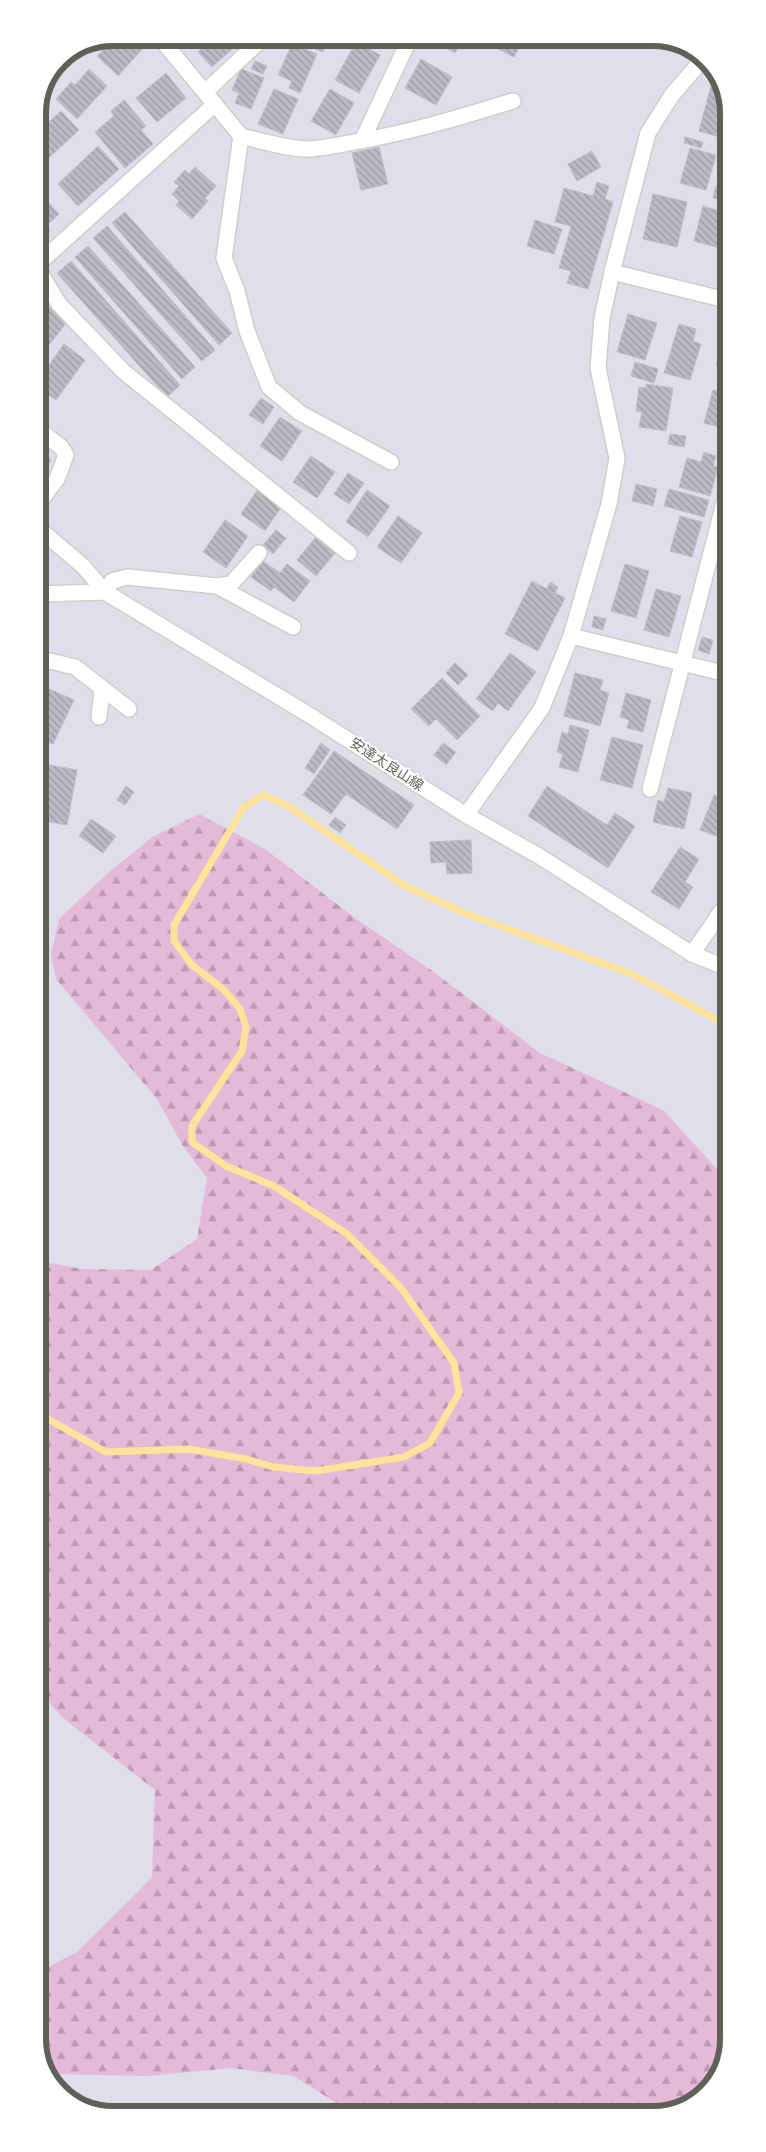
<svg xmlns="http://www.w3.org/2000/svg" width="766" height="2152" font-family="'Archivo Narrow','Noto Sans JP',sans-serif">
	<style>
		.forest { fill: url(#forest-firs) }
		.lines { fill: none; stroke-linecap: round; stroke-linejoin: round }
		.stream { stroke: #ffe39b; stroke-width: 7 }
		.building { fill: url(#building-back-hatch); stroke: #bdbdd0 }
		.street-casing { stroke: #cfcfc8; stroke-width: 18 }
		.secondary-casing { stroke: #d1d0c8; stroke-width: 18 }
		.street { stroke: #fff; stroke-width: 15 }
		.secondary { stroke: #fff; stroke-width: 15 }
		.labels { text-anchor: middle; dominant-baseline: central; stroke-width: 4; stroke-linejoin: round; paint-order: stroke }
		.street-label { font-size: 14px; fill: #605f58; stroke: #fff }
		.rim { fill: none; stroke: #605f58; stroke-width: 6 }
	</style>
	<defs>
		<pattern id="forest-firs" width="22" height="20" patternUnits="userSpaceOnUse" patternTransform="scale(1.25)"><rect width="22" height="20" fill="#e4bad8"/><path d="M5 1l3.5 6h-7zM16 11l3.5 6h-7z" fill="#bc9ab2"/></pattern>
		<pattern id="building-back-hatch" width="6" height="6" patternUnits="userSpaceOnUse" patternTransform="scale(1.25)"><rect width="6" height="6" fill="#bbbbc6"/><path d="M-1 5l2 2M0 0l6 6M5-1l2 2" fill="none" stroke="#9b9ba4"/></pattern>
	</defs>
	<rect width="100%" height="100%" fill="#dfdeeb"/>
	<!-- forest -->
	<path class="forest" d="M199,814L265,849L355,918L431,970L540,1053L663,1110L727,1180L728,2039L713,2084L672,2112L339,2113L336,2103L294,2076L231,2068L147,2076L51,2074L40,2058V1971L77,1952L152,1878L155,1790L63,1718L40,1692L39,1261L83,1269L151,1270L197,1239L207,1178L183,1146L157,1099L56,979L51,954L59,919L108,873L151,838Z"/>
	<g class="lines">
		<!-- stream -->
		<path class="stream" d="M39,1414L106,1452L189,1449L246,1459L273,1467L316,1471L404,1457L430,1443L459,1393L454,1363L401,1288L347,1234L274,1186L226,1166L192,1142V1126L242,1051L246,1027L240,1009L223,989L192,965L174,941V925L244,807L264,795L288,806L405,886L467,914L632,974L727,1025"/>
	</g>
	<!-- building -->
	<g class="building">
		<path d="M114,38H136L145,46L118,76L97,56Z"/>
		<path d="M214,38H235L240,42L212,67L198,52Z"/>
		<path d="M304,38H329L323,52L315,49L318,43Z"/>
		<path d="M376,38H396L392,45Z"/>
		<path d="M426,38H463L455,53Z"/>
		<path d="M498,38H524L514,57L494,47Z"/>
		<path d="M356,42L380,55L359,93L335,80Z"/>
		<path d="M292,44L317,54L300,93L289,88L292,81L278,75Z"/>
		<path d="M421,59L452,77L436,105L405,88Z"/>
		<path d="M255,61L267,66L263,74L251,69Z"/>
		<path d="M89,69L107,86L77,119L56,99L71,82L75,85Z"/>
		<path d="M241,69L264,78L251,109L235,103L239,93L232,90Z"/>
		<path d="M166,73L186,98L157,122L136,98Z"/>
		<path d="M711,86L723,89L726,94V139L699,131Z"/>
		<path d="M274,89L298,99L283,134L258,124Z"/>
		<path d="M330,89L354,103L336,135L311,121Z"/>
		<path d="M124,100L146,126L141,130L153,144L125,168L95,132L114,116L111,111Z"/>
		<path d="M61,111L79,130L42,164L38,160V132Z"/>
		<path d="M685,137L703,142L701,148L684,143Z"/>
		<path d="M98,146L119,169L78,206L58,184Z"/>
		<path d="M379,147L388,184L361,190L352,153Z"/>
		<path d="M690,148L716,155L706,190L680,183Z"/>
		<path d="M592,151L601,167L577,181L568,164Z"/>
		<path d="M195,167L216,186L205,198L208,201L192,219L176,205L179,201L172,194L179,186L174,182L185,170L189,174Z"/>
		<path d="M597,182L609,186L605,199L613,202L588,289L567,283L571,271L559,268L571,226L555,222L564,188L593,196Z"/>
		<path d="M716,186L726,189V201L713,198Z"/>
		<path d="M653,194L687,202L677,247L643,239Z"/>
		<path d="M42,196L59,214L46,226L50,230L38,241V199Z"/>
		<path d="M703,206L726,213V239L723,249L694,241Z"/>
		<path d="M125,212L232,333L219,345L112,223Z"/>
		<path d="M535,220L562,229L554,254L527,246Z"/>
		<path d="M107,226L215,350L202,361L93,238Z"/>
		<path d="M88,246L195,367L182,379L75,257Z"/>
		<path d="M71,261L180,385L167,397L57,273Z"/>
		<path d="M38,298L67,322L49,345L38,336Z"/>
		<path d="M628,314L657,323L645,360L617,352Z"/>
		<path d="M679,324L696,329L693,341L701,344L690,380L664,373Z"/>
		<path d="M724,336L726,337V368L716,366Z"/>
		<path d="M64,344L85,360L56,400L38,387V370L42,365L47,368Z"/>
		<path d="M635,362L658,369L654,383L631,376Z"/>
		<path d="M646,384L673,388L666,431L639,427L642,412L636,411L639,387L646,388Z"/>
		<path d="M713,390L726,393V429L704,423Z"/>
		<path d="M261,398L274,407L263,424L249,415Z"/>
		<path d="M280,417L302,431L282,461L260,446Z"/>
		<path d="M670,434L686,436L684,447L668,444Z"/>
		<path d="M38,451L51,460L38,478Z"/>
		<path d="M704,452L716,456L713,466L718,467L710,496L679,487L687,458L701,462Z"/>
		<path d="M311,456L335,472L317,498L293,482Z"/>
		<path d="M348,473L364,483L349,504L334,494Z"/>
		<path d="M636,484L657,489L653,506L632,501Z"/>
		<path d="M258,489L282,506L265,531L241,514Z"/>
		<path d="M669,489L709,500L704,517L664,506Z"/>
		<path d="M367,490L390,506L368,537L346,522Z"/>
		<path d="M398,516L422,533L401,563L377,547Z"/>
		<path d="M680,516L702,522L692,557L670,551Z"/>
		<path d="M225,520L248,536L226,568L203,552Z"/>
		<path d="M276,530L286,538L273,554L263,545Z"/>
		<path d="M316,537L335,553L316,576L297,560Z"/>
		<path d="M263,561L280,573L287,564L310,581L294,602L274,587L271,591L251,577Z"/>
		<path d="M625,564L649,571L636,618L611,611Z"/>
		<path d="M532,581L547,589L550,582L558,587L555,593L565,598L538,651L505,634Z"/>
		<path d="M656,589L681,596L669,637L644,630Z"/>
		<path d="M727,606V636L719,634Z"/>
		<path d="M594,616L606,619L603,630L592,627Z"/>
		<path d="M38,623L49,633L38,644Z"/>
		<path d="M702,637L713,640L709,654L698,650Z"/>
		<path d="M510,653L536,672L508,711L498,703L493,711L476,699Z"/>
		<path d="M455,663L468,675L458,685L446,673Z"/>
		<path d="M575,673L603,680L600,690L609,693L600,726L564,716Z"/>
		<path d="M442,678L480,716L457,740L436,719L429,726L411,709Z"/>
		<path d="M40,685L74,700L53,744L38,737V690Z"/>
		<path d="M626,693L651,700L643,732L627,728L629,720L620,717Z"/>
		<path d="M727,703V735L717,731Z"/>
		<path d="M570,725L589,730L578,772L559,767L563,754L557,752L562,732L568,734Z"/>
		<path d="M612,737L643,745L632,788L600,780Z"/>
		<path d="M321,743L330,750L314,774L305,768Z"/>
		<path d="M443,743L456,752L446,765L434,755Z"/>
		<path d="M334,751L414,805L397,829L346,794L331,814L303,795Z"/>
		<path d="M38,763L77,770L67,825L39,820V803L43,783H39Z"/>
		<path d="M126,786L134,792L125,805L117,800Z"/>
		<path d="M547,786L607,825L615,813L635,826L608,868L528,816Z"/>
		<path d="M668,788L692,793L684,829L653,822L658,800L664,802Z"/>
		<path d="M714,795L727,800V840L700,830Z"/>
		<path d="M335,817L346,825L340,833L329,825Z"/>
		<path d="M91,819L116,836L103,853L79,836Z"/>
		<path d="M471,840L472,873L447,874L446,862L431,863L430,842Z"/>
		<path d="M680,847L699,859L685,882L693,887L679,909L651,892Z"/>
	</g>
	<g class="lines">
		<defs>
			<g id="street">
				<path d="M160,38L241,136L224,258L237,291L247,331L269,387L300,413L391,462"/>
				<path d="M205,92L263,38"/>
				<path d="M241,136C262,141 283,148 305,149C321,149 338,145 354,142C408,133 461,117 513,101"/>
				<path d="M362,141L410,38"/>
				<path d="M38,264L215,104"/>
				<path d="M38,269L59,304L123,371L349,553"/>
				<path d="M612,272L726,300"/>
				<path d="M38,429L61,447L66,455L57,479L38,504"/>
				<path d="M38,528L83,566L105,592L112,581L127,577L217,586L293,627"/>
				<path d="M217,586L231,584L259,553"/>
				<path d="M571,636L727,674"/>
				<path d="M38,663L50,661L75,667L129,709"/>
				<path d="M99,717L102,690"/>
				<path d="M650,789L726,495"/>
				<path d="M466,815L542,708L571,636L609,504L617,458L598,368L602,318L612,272L648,133L672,95L703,59"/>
				<path d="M692,954L727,903"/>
			</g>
			<path id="secondary" d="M38,594L105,592L306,713L466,815L539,856L692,954L727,968"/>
		</defs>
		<!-- street casing -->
		<use href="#street" class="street-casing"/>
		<!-- secondary casing -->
		<use href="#secondary" class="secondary-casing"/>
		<!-- street -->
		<use href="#street" class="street"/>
		<!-- secondary -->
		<use href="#secondary" class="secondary"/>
	</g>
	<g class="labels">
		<!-- street labels -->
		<g class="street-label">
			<text transform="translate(387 764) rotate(33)">安達太良山線</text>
		</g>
	</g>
	<!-- crop -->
	<path d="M0 0H766V2152H0ZM113 46H653A67 67 0 0 1 720 113V2039A67 67 0 0 1 653 2106H113A67 67 0 0 1 46 2039V113A67 67 0 0 1 113 46Z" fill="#fff" fill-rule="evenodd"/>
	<path class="rim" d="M113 46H653A67 67 0 0 1 720 113V2039A67 67 0 0 1 653 2106H113A67 67 0 0 1 46 2039V113A67 67 0 0 1 113 46Z"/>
</svg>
